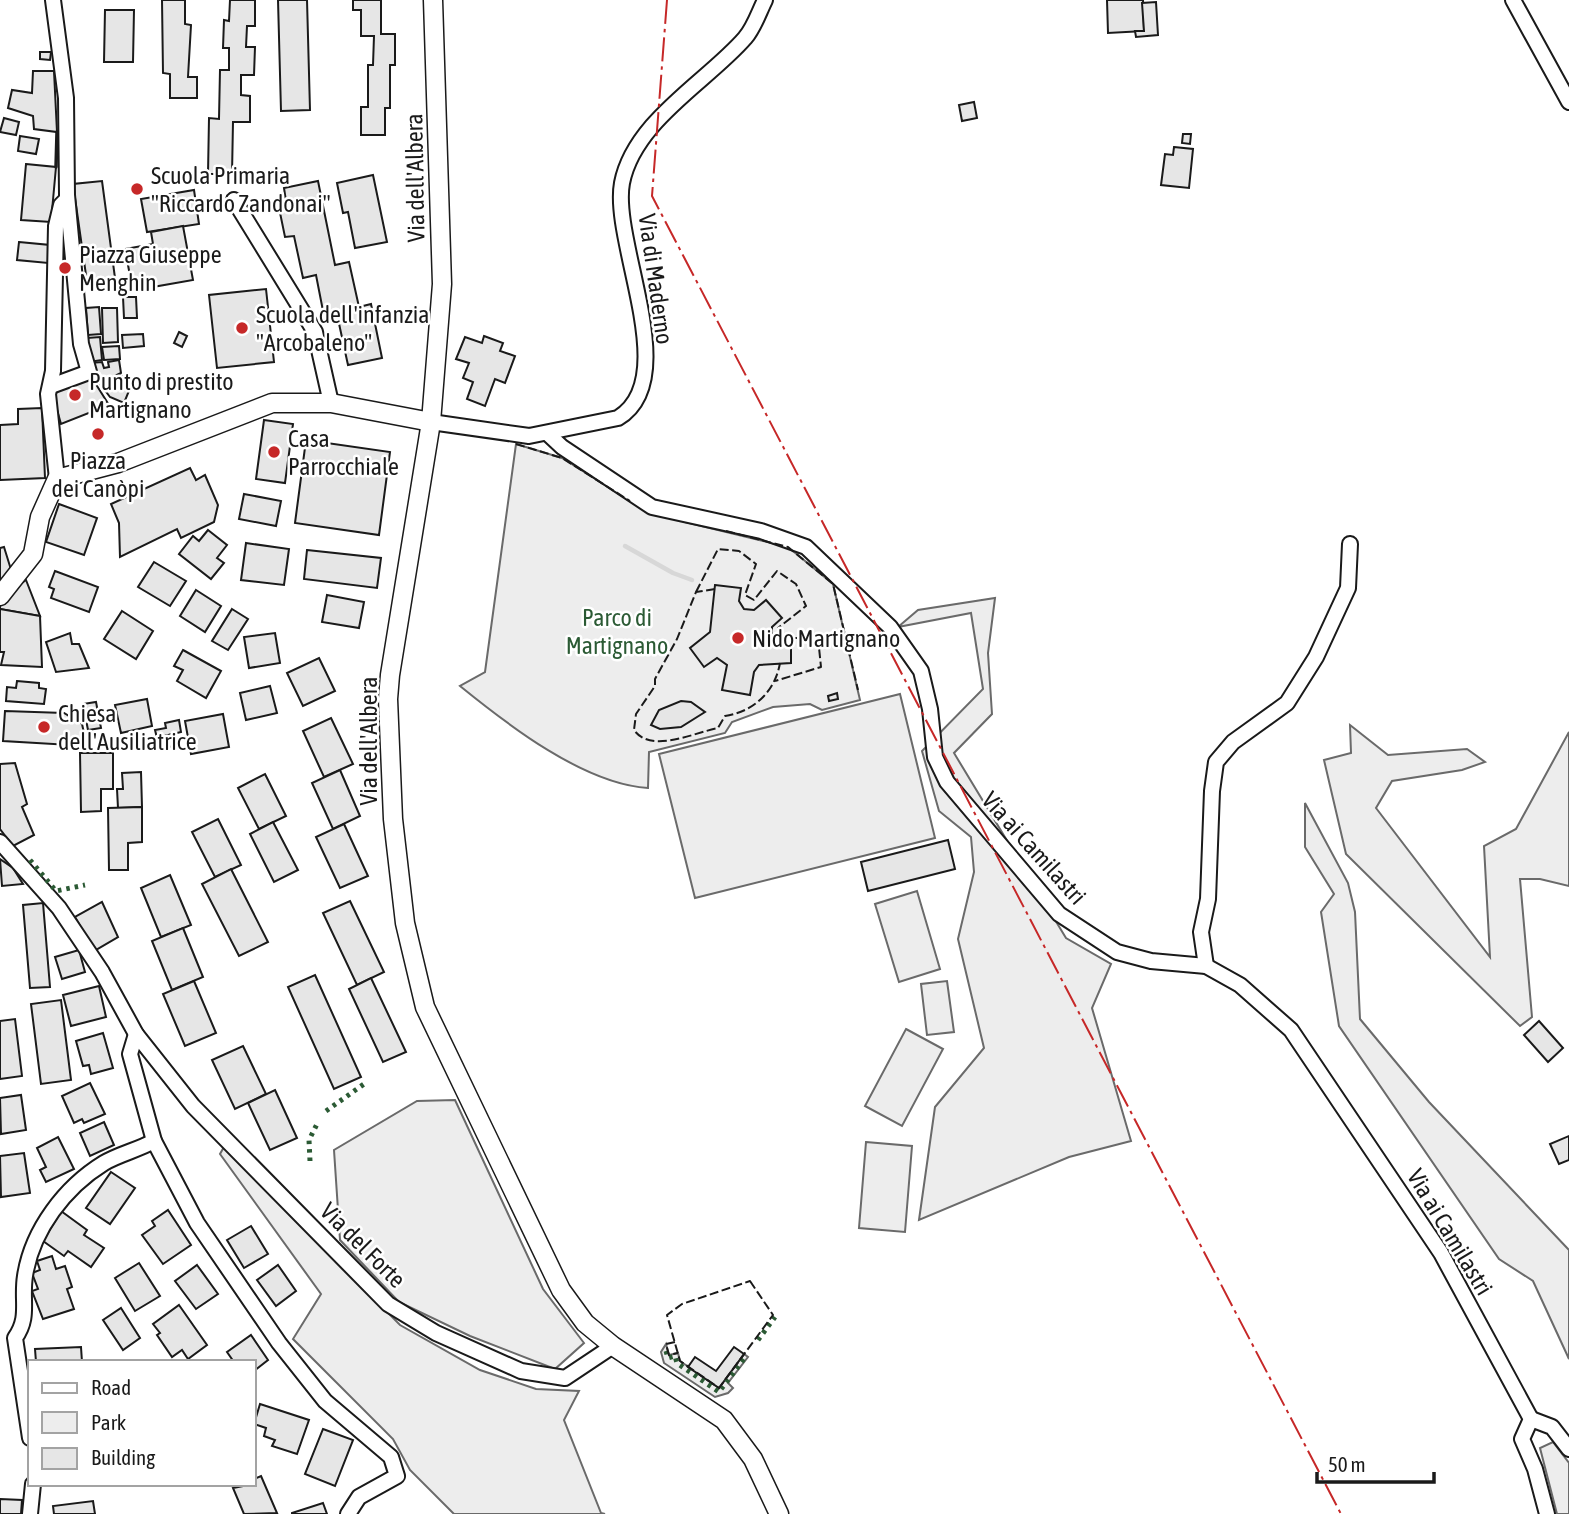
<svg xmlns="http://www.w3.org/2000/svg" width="1569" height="1514" font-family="'Asap Condensed',sans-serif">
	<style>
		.green { fill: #ededed; stroke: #6a6a6a; stroke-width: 2 }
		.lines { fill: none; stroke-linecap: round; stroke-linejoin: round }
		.stream { stroke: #d7d7d7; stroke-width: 4.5 }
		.building { fill: #e6e6e6; stroke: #1a1a1a; stroke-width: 2 }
		.minor-casing { stroke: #1a1a1a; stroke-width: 18 }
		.tertiary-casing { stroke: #1a1a1a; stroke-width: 21 }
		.minor { stroke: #fff; stroke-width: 14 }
		.tertiary { stroke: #fff; stroke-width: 18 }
		.hedge { stroke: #2b5a34; stroke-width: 5; stroke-dasharray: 3.5 5; stroke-linecap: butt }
		.fence { stroke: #1a1a1a; stroke-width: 2; stroke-dasharray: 9 3.5; stroke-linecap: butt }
		.wall { stroke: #1a1a1a; stroke-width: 3.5 }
		.power { stroke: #c62828; stroke-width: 2; stroke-dasharray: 24 5 3.5 5; stroke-linecap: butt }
		.poi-dot { fill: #c62828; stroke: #fff; stroke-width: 2.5 }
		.labels { text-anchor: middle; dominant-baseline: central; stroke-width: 5; stroke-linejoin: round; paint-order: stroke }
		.poi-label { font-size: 24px; fill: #1a1a1a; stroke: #fff; text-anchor: start }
		.street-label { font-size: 24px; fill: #1a1a1a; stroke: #fff }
		.park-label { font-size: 24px; fill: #2b5a34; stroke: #fff }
	</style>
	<rect width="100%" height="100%" fill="#fff"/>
	<!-- green -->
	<g class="green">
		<path d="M516,444L562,458L637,505L685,522L788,547L833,584L860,700L822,710L810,704L773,707L732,722L725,733L649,752L648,788C584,784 508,725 460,686L485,672Z"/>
		<path d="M995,598L988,653L992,714L954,753L1066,938L1111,964L1092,1008L1131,1141L1069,1157L919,1220L935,1107L984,1048L958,939L974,872L971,837L939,811L922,751L983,689L971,613L898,627L918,610Z"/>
		<path d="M900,694L935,838L695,898L659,754Z"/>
		<path d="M1350,725L1388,755L1467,749L1485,762L1462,770L1392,781L1376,808L1490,957L1484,846L1516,829L1569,732V886L1540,879H1520L1532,1017L1520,1026L1346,854L1324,760L1351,753Z"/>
		<path d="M1305,803L1348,883L1355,912L1360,1019L1429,1102L1569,1250V1359L1533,1281L1499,1259L1339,1026L1321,912L1334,894L1305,847Z"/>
		<path d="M917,891L940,969L899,982L875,904Z"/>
		<path d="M947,981L954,1032L927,1035L921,984Z"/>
		<path d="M906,1029L943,1049L902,1126L865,1106Z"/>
		<path d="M455,1100L543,1289L584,1343L555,1369L470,1336L399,1302L340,1240L334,1150L417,1101Z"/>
		<path d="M866,1142L912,1146L905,1232L859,1228Z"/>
		<path d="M224,1147L400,1325L480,1370L536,1389L579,1391L564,1420L601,1513L605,1514H454L410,1470L393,1439L293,1339L321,1294L220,1154Z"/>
		<path d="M666,1344L669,1355L678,1353L680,1361L719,1388L744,1354L748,1357L728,1383L733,1388L728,1393L715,1397L664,1363L661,1352Z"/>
		<path d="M1553,1442L1569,1463V1514H1557L1540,1448Z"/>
	</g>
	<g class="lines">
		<!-- stream -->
		<path class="stream" d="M625,546L673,573L692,580"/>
	</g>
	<!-- building -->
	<g class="building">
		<path d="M162,0H185V24L191,25L188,77H197V98H170V74L163,73Z"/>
		<path d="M230,0H255V26H247L246,47H255L254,75H241V95L250,96V122H233L232,174H208L209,118L219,119L220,70H229V48H223L224,20L229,21Z"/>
		<path d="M278,0H307L310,110L281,111Z"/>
		<path d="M353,0H381V34H395V65H390V108H385V135H361V107H368V65H373L374,36H361V10H353Z"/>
		<path d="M1107,0H1143L1144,31L1108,33Z"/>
		<path d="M1156,2L1158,35L1136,37L1135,31H1144L1142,3Z"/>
		<path d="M105,10H134L133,62H104Z"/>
		<path d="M40,52H51L50,60L40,59Z"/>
		<path d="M33,71H54L57,132L34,129L33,116L8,108L12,90L32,93Z"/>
		<path d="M974,102L977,118L962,121L959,105Z"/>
		<path d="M4,118L19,122L16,135L0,132Z"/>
		<path d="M1183,134H1191L1190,144L1182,143Z"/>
		<path d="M20,136L39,139L36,154L18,151Z"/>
		<path d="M1174,147L1193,149L1189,188L1161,185L1165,154L1173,155Z"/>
		<path d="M26,164L56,167L51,222L21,220Z"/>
		<path d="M373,175L387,242L355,248L348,212L343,213L337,183Z"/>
		<path d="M102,181L115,278L87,282L73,184Z"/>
		<path d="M318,181L335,265L349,262L359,307L371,304L382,358L348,365L338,319L325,321L316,275L303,278L294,236L285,237L278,203L286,201L284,188Z"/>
		<path d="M194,190L199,224L147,232L141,199Z"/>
		<path d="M183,226L193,280L147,288L145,279L131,281L125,249L153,244L151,232Z"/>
		<path d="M19,242L50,245L48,263L17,260Z"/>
		<path d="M266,289L274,362L217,368L209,295Z"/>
		<path d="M123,297H136L137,318H124Z"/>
		<path d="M99,307L101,334L88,335L86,308Z"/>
		<path d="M102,308H117L118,342L103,343Z"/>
		<path d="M179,332L187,336L182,347L174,343Z"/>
		<path d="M143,334L144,346L123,348L122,335Z"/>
		<path d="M484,336L503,343L500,351L515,356L505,383L495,379L485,406L467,399L473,382L463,378L469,363L456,359L465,337L482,343Z"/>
		<path d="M100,337L102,360L89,362L87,338Z"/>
		<path d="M119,346L120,359L104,360L102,347Z"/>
		<path d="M119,360L121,373L100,383L90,363L102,362L104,368L109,367L108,362Z"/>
		<path d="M119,375L133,381L124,403L110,397L101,385L117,380Z"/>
		<path d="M92,378L109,405L61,424L52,392Z"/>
		<path d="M42,408L45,478L0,480V425L18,424V409Z"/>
		<path d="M264,420L293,424L285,483L256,479Z"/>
		<path d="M306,440L390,452L379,535L295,523Z"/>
		<path d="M190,468L196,480L205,475L218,505L214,522L181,538L177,529L120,557L119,523L111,504Z"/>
		<path d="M244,494L281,501L276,526L239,519Z"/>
		<path d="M59,504L97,518L84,555L46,542Z"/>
		<path d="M208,530L227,545L217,558L224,563L211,579L179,554L193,536L199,541Z"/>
		<path d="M246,543L289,549L284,585L241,580Z"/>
		<path d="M4,547L13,576L0,580V548Z"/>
		<path d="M307,550L381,558L377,588L304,579Z"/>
		<path d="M154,562L186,581L170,606L138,587Z"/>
		<path d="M55,571L98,587L89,612L51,598L54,589L49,587Z"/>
		<path d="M26,580L40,616L0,609V603L8,593Z"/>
		<path d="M715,585L741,588L739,601L744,609L754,610L766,600L782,618L772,627V635L777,642H791V663L759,665L754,672L750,695L722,690L727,665L717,658L704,667L690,648L710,632Z"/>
		<path d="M196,590L221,606L205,632L180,616Z"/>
		<path d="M327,595L364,602L359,628L322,622Z"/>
		<path d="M0,609L40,616L42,667L1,665L4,652H0Z"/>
		<path d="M232,609L248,619L228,650L212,641Z"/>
		<path d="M122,611L153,631L136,659L104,639Z"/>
		<path d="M70,633L72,644H79L89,668L56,672L46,642Z"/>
		<path d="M275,633L280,663L249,668L244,637Z"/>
		<path d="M183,650L221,671L206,698L177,681L183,670L174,666Z"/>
		<path d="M319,658L335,691L303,706L287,673Z"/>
		<path d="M17,681L39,683V688L46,689L44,704L6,701L7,687L16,688Z"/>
		<path d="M270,686L277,713L246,720L240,693Z"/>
		<path d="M837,693L838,699L829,701L828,696Z"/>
		<path d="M147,699L152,726L121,733L115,705Z"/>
		<path d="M681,701L691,702L705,712L681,727L660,729L651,725L659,710Z"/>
		<path d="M96,702L101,728L88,730L83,704Z"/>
		<path d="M5,711L64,713L82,724L84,733L78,740L70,741V745L3,741Z"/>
		<path d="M223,714L229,747L191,754L185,721Z"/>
		<path d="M331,718L353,764L324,777L303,731Z"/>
		<path d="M179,720L181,732L157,738L155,730L166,728L165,723Z"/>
		<path d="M172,734L174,746L159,749L157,738Z"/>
		<path d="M80,753H113V789H101V811L81,812Z"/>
		<path d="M15,763L27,804L22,807L34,835L13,846L0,829V764Z"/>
		<path d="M340,770L360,816L333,829L312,783Z"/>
		<path d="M141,772L142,807L118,808L117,789H123L122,773Z"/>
		<path d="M265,774L286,816L259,829L238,788Z"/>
		<path d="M142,807V842L128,843V870H109L108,808Z"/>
		<path d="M218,819L241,865L215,877L192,832Z"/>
		<path d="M273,822L298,870L274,882L250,834Z"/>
		<path d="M344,824L368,876L340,888L316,837Z"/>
		<path d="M948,840L955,869L868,891L861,862Z"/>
		<path d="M0,859L13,868L23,884L2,886Z"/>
		<path d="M231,869L268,942L239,956L202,884Z"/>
		<path d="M170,875L191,925L161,937L141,888Z"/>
		<path d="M350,901L384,972L357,985L323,913Z"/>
		<path d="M102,902L118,937L94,951L75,917Z"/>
		<path d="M43,903L50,987L30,988L23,905Z"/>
		<path d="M183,928L203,977L172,990L152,941Z"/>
		<path d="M79,950L85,972L62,979L55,957Z"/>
		<path d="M315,975L361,1077L334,1089L288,987Z"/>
		<path d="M371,978L406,1052L383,1062L349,989Z"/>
		<path d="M194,981L216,1033L185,1046L163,994Z"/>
		<path d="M99,986L106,1017L71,1026L63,995Z"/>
		<path d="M61,1000L71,1080L41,1084L31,1004Z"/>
		<path d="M15,1019L22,1076L0,1079V1021Z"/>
		<path d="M1539,1021L1563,1048L1548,1062L1524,1035Z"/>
		<path d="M103,1033L113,1068L91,1074L89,1065L83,1066L76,1041Z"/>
		<path d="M243,1046L266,1094L235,1109L212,1060Z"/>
		<path d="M90,1083L105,1114L84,1123L82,1119L74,1123L62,1096Z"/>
		<path d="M275,1090L297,1138L270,1150L248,1103Z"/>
		<path d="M21,1095L26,1130L1,1134L0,1098Z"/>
		<path d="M104,1122L114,1145L90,1156L80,1133Z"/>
		<path d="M1569,1136V1160L1559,1164L1550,1144Z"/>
		<path d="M58,1137L74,1169L46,1182L40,1170L46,1167L37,1148Z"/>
		<path d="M24,1153L30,1193L1,1197L0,1156Z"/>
		<path d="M111,1172L135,1188L110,1224L86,1208Z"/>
		<path d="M168,1210L191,1245L163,1264L142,1235L155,1226L152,1221Z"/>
		<path d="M61,1211L87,1230L84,1235L104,1248L91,1267L68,1251L64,1256L43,1241Z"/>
		<path d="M251,1226L268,1254L244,1268L227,1240Z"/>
		<path d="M52,1256L56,1269L65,1266L72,1287L67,1289L74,1309L43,1319L32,1291L38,1289L32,1273L40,1270L37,1261Z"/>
		<path d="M139,1263L160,1296L135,1311L115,1278Z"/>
		<path d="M197,1265L218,1294L196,1309L175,1281Z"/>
		<path d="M278,1265L296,1291L276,1306L257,1280Z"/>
		<path d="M179,1305L207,1345L188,1359L182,1350L172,1357L157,1335L160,1333L153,1324Z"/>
		<path d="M121,1308L140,1338L123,1350L103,1320Z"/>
		<path d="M251,1335L268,1360L254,1371V1362H234L227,1352Z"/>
		<path d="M81,1347L82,1362H36L35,1349Z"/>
		<path d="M734,1347L744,1354L719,1388L688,1367L695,1357L716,1371Z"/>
		<path d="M260,1404L309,1420L297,1454L272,1446L275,1440L264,1436L266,1428L254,1424Z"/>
		<path d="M323,1429L353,1440L335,1486L305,1474Z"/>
		<path d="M261,1476L277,1513L244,1514L233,1488L254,1484V1479Z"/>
		<path d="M0,1499L22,1500L21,1514H0Z"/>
		<path d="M93,1501L95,1514H54L53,1506Z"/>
		<path d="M323,1503L327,1514H292V1513Z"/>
	</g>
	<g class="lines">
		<defs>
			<g id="minor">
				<path d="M1513,0L1569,102"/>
				<path d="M234,200L315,332L331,403"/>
				<path d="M51,386L89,372L81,344L67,195L66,98L53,0"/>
				<path d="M431,422L529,436L618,418C683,379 611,242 622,183C634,121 708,81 745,38C754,28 759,12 765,0"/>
				<path d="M547,433L562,447L652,507L761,531L806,547L890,627L921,671L930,709L935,757L947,782L1059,914L1117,952L1151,961L1206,966L1240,985L1291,1030L1441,1253L1531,1419"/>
				<path d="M57,479L48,394L53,371L56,226L61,205L66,200"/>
				<path d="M0,842L59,908L102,972L136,1034L193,1106L388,1304L436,1333L521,1371L565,1378L613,1346"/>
				<path d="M1206,966L1201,932L1208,899L1212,791L1216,762L1233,742L1287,703L1316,657L1348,588L1350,544"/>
				<path d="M136,1034L130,1054L154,1141L197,1223L279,1343L325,1401L391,1457L397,1476L359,1497L348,1514"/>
				<path d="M1531,1419L1522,1439L1535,1469L1547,1514"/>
				<path d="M1531,1419L1552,1427L1569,1449"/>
				<path d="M30,1438L15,1338C30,1317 21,1301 25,1276C32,1230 65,1187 104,1163C119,1154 138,1150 154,1141"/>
				<path d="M30,1514L33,1484"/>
			</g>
			<g id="tertiary">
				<path d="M433,0L442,284L431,422L390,675L388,699L393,819L405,923L425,1007L561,1290L585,1323L613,1346L724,1420L753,1459L779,1514"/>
				<path d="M0,596L33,554L40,517L57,479L118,463L272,403H331L431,422"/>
			</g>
		</defs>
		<!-- minor casing -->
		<use href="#minor" class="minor-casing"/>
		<!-- tertiary casing -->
		<use href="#tertiary" class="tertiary-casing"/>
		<!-- minor -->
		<use href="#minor" class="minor"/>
		<!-- tertiary -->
		<use href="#tertiary" class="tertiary"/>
		<!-- hedge -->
		<g class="hedge">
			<path d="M30,860L56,891L85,885"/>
			<path d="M326,1111L364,1084"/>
			<path d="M310,1161L309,1140L318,1122"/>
			<path d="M758,1340L775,1317"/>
			<path d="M666,1351L668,1358L675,1356L677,1363L719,1392L746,1356"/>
		</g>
		<!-- fence -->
		<g class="fence">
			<path d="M516,444L562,458L630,501"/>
			<path d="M726,531L788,547L833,584L858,690"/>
			<path d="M715,589L696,592L677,639L655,679V686L636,714L634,730C651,754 693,733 718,728L725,716C753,712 775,692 780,663"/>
			<path d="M696,592L718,549L739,551L756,564L745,595L754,600L777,571L796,584L806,606L778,628L781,638H818L821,667L775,681"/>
			<path d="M750,1281L773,1315L719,1388L680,1361L667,1315L682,1304Z"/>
			<path d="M675,1342L666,1344L669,1355L678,1353"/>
		</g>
		<!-- wall -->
		<path class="wall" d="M56,167L57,132"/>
		<!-- power -->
		<path class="power" d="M667,0L652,196L1341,1514"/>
	</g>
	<!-- markers -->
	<g class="poi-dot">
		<circle cx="137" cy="189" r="7"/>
		<circle cx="65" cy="268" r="7"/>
		<circle cx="242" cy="328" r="7"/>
		<circle cx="75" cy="395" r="7"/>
		<circle cx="98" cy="434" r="7"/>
		<circle cx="274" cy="452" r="7"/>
		<circle cx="738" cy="638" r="7"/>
		<circle cx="44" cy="727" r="7"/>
	</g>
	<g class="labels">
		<!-- poi labels -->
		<g class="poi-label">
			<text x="151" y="175">Scuola Primaria<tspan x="151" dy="28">"Riccardo Zandonai"</tspan></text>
			<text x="79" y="254">Piazza Giuseppe<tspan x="79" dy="28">Menghin</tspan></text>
			<text x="256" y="314">Scuola dell'infanzia<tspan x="256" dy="28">"Arcobaleno"</tspan></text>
			<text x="89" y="381">Punto di prestito<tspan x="89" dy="28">Martignano</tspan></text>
			<text x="288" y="438">Casa<tspan x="288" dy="28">Parrocchiale</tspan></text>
			<text x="98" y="460" text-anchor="middle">Piazza<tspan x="98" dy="28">dei Canòpi</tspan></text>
			<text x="752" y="638">Nido Martignano</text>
			<text x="58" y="713">Chiesa<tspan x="58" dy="28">dell'Ausiliatrice</tspan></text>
		</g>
		<!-- street labels -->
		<g class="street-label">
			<text transform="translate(415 178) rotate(-91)">Via dell'Albera</text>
			<text transform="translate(656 279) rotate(82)">Via di Maderno</text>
			<text transform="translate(368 741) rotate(-90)">Via dell'Albera</text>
			<text transform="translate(1034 848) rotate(48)">Via ai Camilastri</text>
			<text transform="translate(1450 1232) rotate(59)">Via ai Camilastri</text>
			<text transform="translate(363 1245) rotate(45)">Via del Forte</text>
		</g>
		<!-- park labels -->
		<g class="park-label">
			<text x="617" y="617">Parco di<tspan x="617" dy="28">Martignano</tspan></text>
		</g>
	</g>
	<!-- legend -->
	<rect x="28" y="1360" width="228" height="126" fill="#ffffff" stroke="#a3a3a3" stroke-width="2"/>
	<rect x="42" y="1383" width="35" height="10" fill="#ffffff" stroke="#a3a3a3" stroke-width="2"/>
	<text x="91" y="1395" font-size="21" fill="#1a1a1a">Road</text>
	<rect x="42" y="1412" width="35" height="21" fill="#ededed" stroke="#a3a3a3" stroke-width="2"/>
	<text x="91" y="1430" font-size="21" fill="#1a1a1a">Park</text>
	<rect x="42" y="1448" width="35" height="21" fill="#e6e6e6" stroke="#a3a3a3" stroke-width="2"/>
	<text x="91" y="1465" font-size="21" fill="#1a1a1a">Building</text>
	<!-- scale -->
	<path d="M1317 1472v10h117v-10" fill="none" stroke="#1a1a1a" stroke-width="3.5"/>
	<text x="1328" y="1472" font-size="21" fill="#1a1a1a" stroke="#ffffff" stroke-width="5" paint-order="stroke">50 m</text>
</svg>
